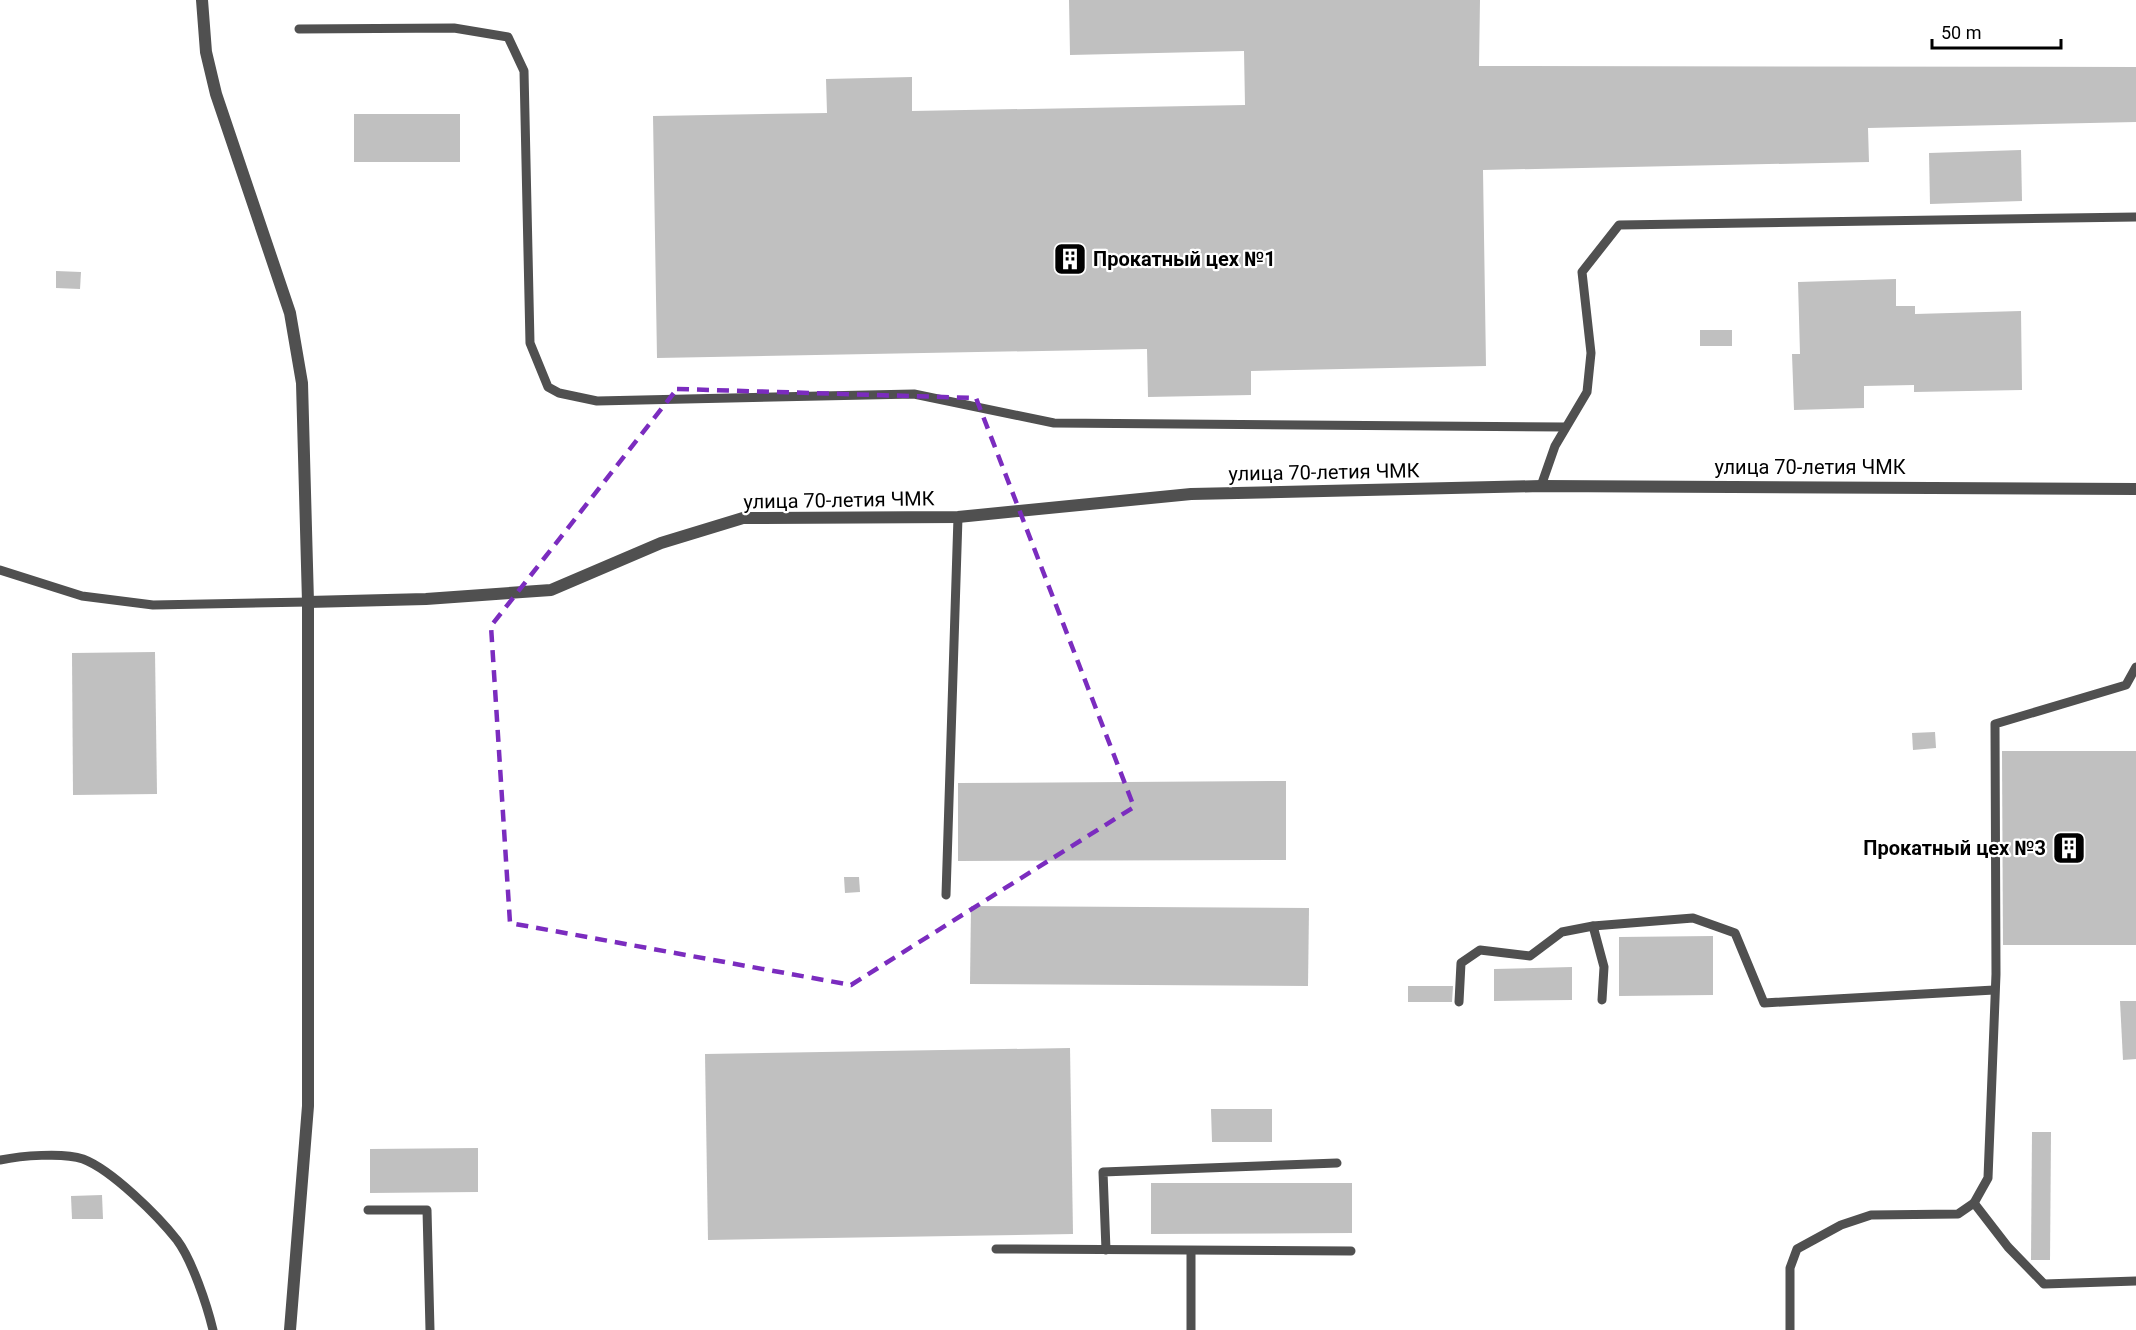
<svg xmlns="http://www.w3.org/2000/svg" width="2136" height="1330" font-family="Roboto,sans-serif">
	<style>
		.building { fill: #c0c0c0 }
		.lines { fill: none; stroke-linecap: round; stroke-linejoin: round }
		.lane { stroke: #505050; stroke-width: 9 }
		.street { stroke: #505050; stroke-width: 12 }
		.marked { fill: none; stroke: #7b2cbf; stroke-width: 4.5; stroke-dasharray: 12 8; stroke-linejoin: round }
		.labels { text-anchor: middle; dominant-baseline: central; stroke-width: 4.5; stroke-linejoin: round; paint-order: stroke }
		.poi-label { font-size: 20px; font-weight: bold; fill: #000; stroke: #fff; text-anchor: start }
		.street-label { font-size: 20px; fill: #000; stroke: #fff }
	</style>
	<rect width="100%" height="100%" fill="#fff"/>
	<!-- building -->
	<g class="building">
		<path d="M1069,0H1480L1479,66L2136,67V122L1868,128L1869,162L1483,170L1486,366L1251,371V395L1148,397L1147,349L657,358L653,116L827,113L826,79L912,77V111L1245,105L1244,51L1070,55Z"/>
		<rect x="354" y="114" width="106" height="48"/>
		<path d="M2021,150L2022,201L1930,204L1929,153Z"/>
		<path d="M56,271L81,272L80,289L56,288Z"/>
		<path d="M1896,279V306H1915V314L2021,311L2022,390L1914,392V385L1864,386V408L1794,410L1792,354H1800L1798,282Z"/>
		<rect x="1700" y="330" width="32" height="16"/>
		<path d="M155,652L157,794L73,795L72,653Z"/>
		<path d="M1935,732L1936,748L1913,750L1912,733Z"/>
		<path d="M2002,751H2136V945H2003Z"/>
		<path d="M1286,781V860L958,861V783Z"/>
		<path d="M844,877H859L860,892L845,893Z"/>
		<path d="M971,906L1309,908L1308,986L970,984Z"/>
		<path d="M1713,936V995L1619,996V937Z"/>
		<path d="M1572,967V1000L1494,1001V969Z"/>
		<path d="M1408,986H1453L1452,1002H1408Z"/>
		<path d="M2120,1001H2136V1059L2123,1060Z"/>
		<path d="M1070,1048L1073,1234L708,1240L705,1054Z"/>
		<path d="M1211,1109H1272V1142H1212Z"/>
		<path d="M2032,1132H2051L2050,1260H2031Z"/>
		<path d="M478,1148V1192L370,1193V1149Z"/>
		<path d="M1151,1183H1352V1233L1151,1234Z"/>
		<path d="M102,1195L103,1219H72L71,1196Z"/>
	</g>
	<g class="lines">
		<!-- lane -->
		<g class="lane">
			<path d="M299,29L454,28L508,37L524,71L530,343L548,387L559,393L597,401L914,394L1054,423L1565,427"/>
			<path d="M1541,486L1555,446L1587,392L1591,353L1582,272L1619,225L2136,217"/>
			<path d="M0,570L82,596L153,605L308,602"/>
			<path d="M946,895L958,517"/>
			<path d="M1593,926L1604,967L1602,1000"/>
			<path d="M1459,1002L1461,963L1480,950L1530,956L1562,932L1593,926L1693,918L1735,933L1764,1003L1994,990"/>
			<path d="M0,1160C20,1156 63,1152 83,1159C112,1170 158,1216 177,1240C192,1260 207,1305 213,1330"/>
			<path d="M1974,1203L1988,1178L1996,974L1995,724L2126,685L2136,667"/>
			<path d="M368,1210H427L430,1330"/>
			<path d="M996,1249L1351,1251"/>
			<path d="M1106,1250L1103,1172L1337,1163"/>
			<path d="M1191,1251V1330"/>
			<path d="M1790,1330V1268L1797,1249L1841,1225L1871,1215L1958,1214L1974,1203L2008,1247L2044,1284L2136,1281"/>
		</g>
		<!-- street -->
		<g class="street">
			<path d="M202,0L206,52L216,94L290,313L302,383L308,602V1106L290,1330"/>
			<path d="M308,602L426,599L551,590L661,543L743,518L958,517L1191,494L1541,486L2136,489"/>
		</g>
	</g>
	<!-- marked area -->
	<path class="marked" d="M677,389L976,398L1134,807L851,985L510,923L491,626Z"/>
	<!-- icons -->
	<defs>
		<symbol id="building-square" viewBox="-11 -11 22 22"><rect x="-9" y="-9" width="18" height="18" rx="4" fill="#000" stroke="#fff"/><path d="M-4-6H4V6H1V3H-1V6H-4ZM-2.5-4.3h1.7v1.8h-1.7ZM.8-4.3h1.7v1.8H.8ZM-2.5-1h1.7V.8h-1.7ZM.8-1h1.7V.8H.8Z" fill="#fff"/></symbol>
	</defs>
	<g fill-rule="evenodd">
		<use href="#building-square" x="1051" y="240" width="38" height="38"/>
		<use href="#building-square" x="2050" y="829" width="38" height="38"/>
	</g>
	<g class="labels">
		<!-- poi labels -->
		<g class="poi-label">
			<text x="1093" y="259">Прокатный цех №1</text>
			<text x="2046" y="848" text-anchor="end">Прокатный цех №3</text>
		</g>
		<!-- street labels -->
		<g class="street-label">
			<text x="1810" y="467">улица 70-летия ЧМК</text>
			<text transform="translate(1324 472) rotate(-1)">улица 70-летия ЧМК</text>
			<text transform="translate(839 500) rotate(-1)">улица 70-летия ЧМК</text>
		</g>
	</g>
	<!-- scale -->
	<path d="M1932 39v9h129v-9" fill="none" stroke="#000000" stroke-width="3"/>
	<text x="1941" y="39" font-size="18" fill="#000000" stroke="#ffffff" stroke-width="4.5" paint-order="stroke">50 m</text>
</svg>
